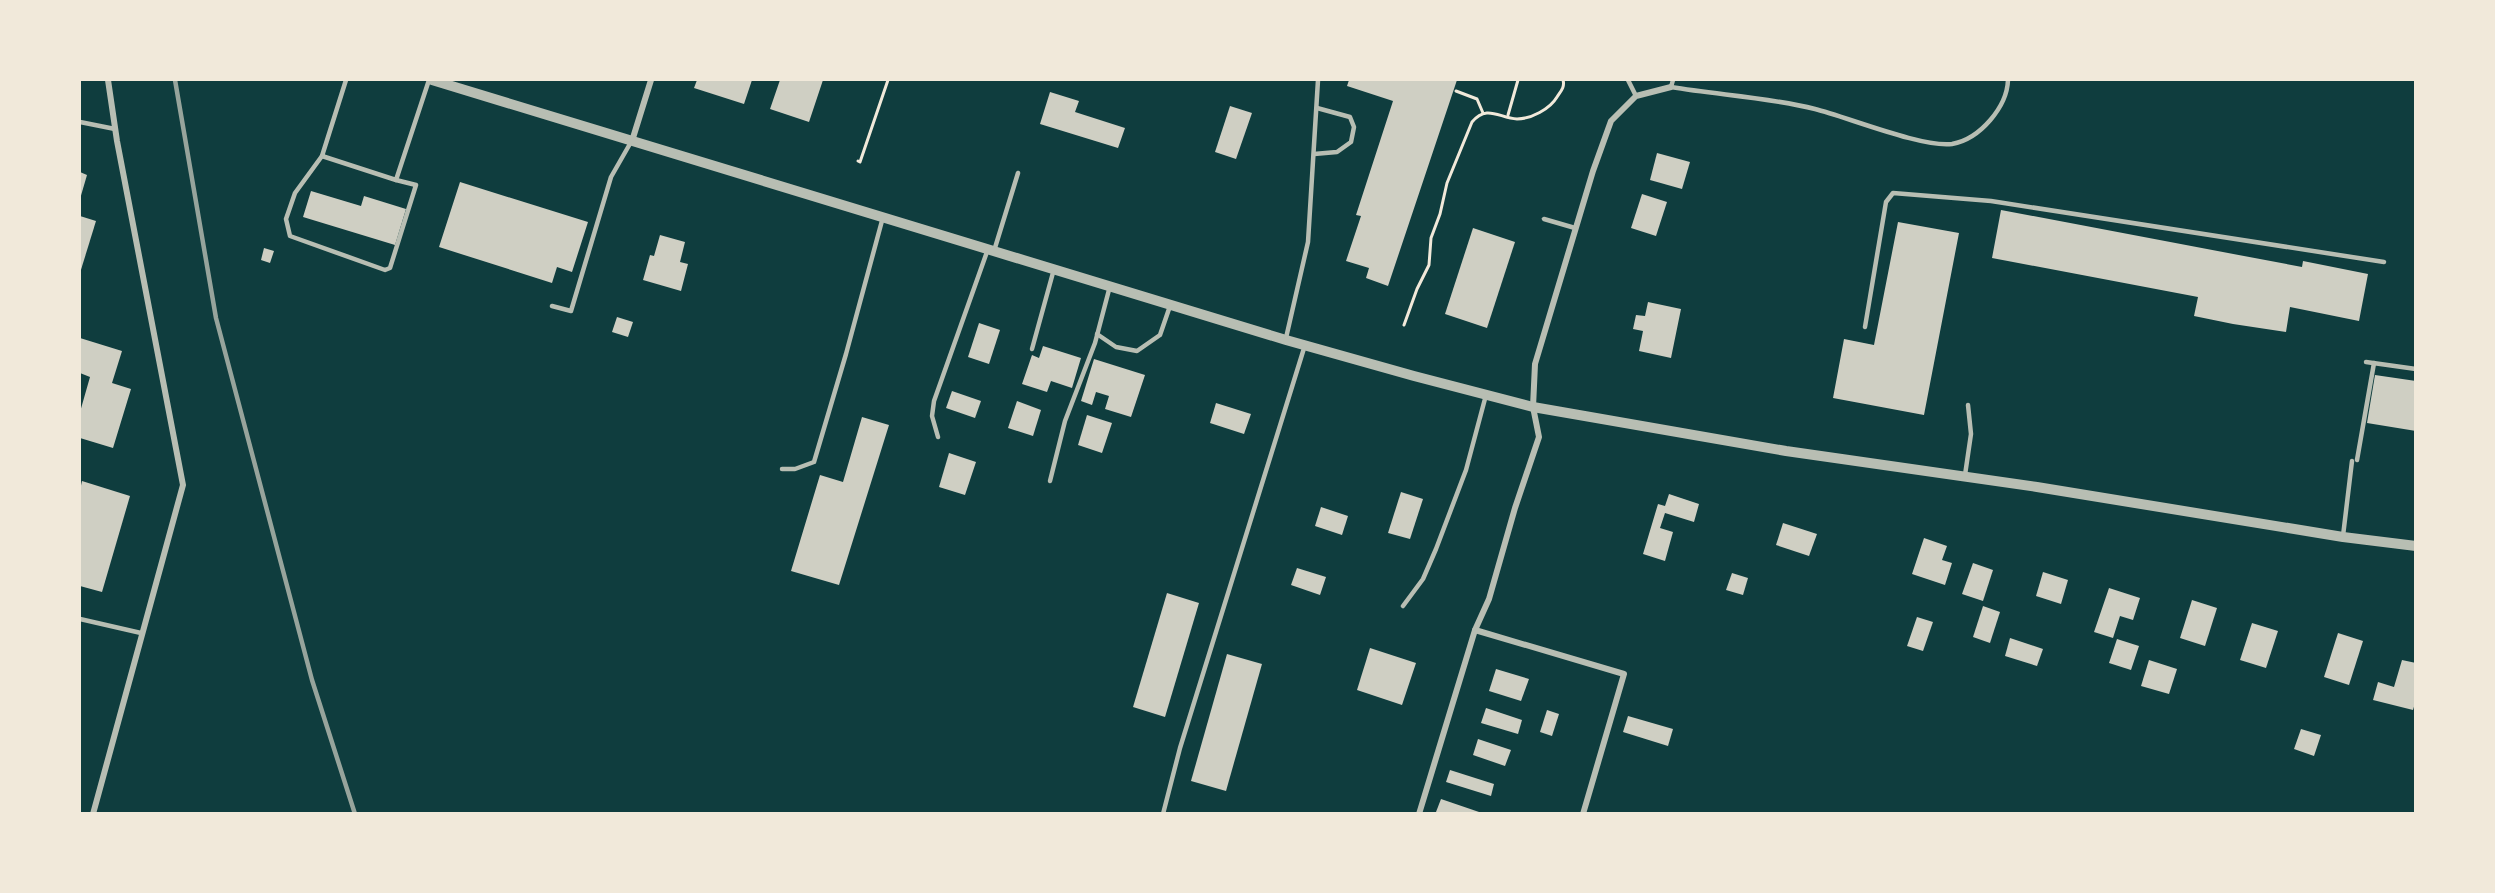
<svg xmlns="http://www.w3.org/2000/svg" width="2495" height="893" font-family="Merriweather,serif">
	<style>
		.building { fill: #cfcfc3 }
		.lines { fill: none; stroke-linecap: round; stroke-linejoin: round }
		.path { stroke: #f1e9da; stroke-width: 3 }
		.service { stroke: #b8beb3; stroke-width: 4.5 }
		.minor { stroke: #b8beb3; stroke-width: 6 }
		.tertiary { stroke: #b8beb3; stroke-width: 10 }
		.rail { stroke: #97a49c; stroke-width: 4.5 }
	</style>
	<rect width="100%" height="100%" fill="#0f3d3e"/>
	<!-- building -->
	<g class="building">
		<path d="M697,80H752L744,104L694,88Z"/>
		<path d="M780,80H823L809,122L770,109Z"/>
		<path d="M1349,80H1457L1388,286L1366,278L1369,268L1346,261L1361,216L1356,215L1393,101L1347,86Z"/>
		<path d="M1050,92L1079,101L1075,112L1125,128L1118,148L1040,124Z"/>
		<path d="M1230,106L1252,113L1236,159L1215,152Z"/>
		<path d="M1657,153L1690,162L1682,189L1650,180Z"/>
		<path d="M80,172L87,175L80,199Z"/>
		<path d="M460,182L588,222L572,272L557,267L552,283L439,247Z"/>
		<path d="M311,191L361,206L364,196L406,209L395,245L303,217Z"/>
		<path d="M1642,194L1667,202L1656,236L1631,228Z"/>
		<path d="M2001,210L2302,267L2303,261L2368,274L2359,321L2290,307L2286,332L2233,324L2194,316L2198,297L1992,258Z"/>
		<path d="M80,216L96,221L80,273Z"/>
		<path d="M1898,222L1959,233L1924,415L1833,398L1844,339L1874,345Z"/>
		<path d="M1473,228L1515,242L1487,328L1445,314Z"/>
		<path d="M660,235L685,242L680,262L688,264L681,291L643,280L650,255L654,256Z"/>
		<path d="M264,248L274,251L270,263L261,260Z"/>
		<path d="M1648,302L1681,309L1671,358L1639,351L1643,331L1633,329L1636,315L1645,316Z"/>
		<path d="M617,317L633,322L628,337L612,332Z"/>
		<path d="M979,323L1000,330L989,364L968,357Z"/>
		<path d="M80,338L122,351L112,383L131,389L113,448L80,438V412L90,377L80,373Z"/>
		<path d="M1043,346L1081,358L1072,388L1051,381L1047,392L1022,384L1032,355L1039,358Z"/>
		<path d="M1094,359L1145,375L1131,417L1105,409L1109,396L1096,392L1092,405L1081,401Z"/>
		<path d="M2375,375L2416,381V431L2367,423Z"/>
		<path d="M952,391L981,401L975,418L946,408Z"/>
		<path d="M1017,401L1041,410L1033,436L1008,428Z"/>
		<path d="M1216,403L1251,414L1244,434L1210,423Z"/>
		<path d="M1087,415L1112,423L1102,453L1078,445Z"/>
		<path d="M862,417L889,425L839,585L791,571L820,475L843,482Z"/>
		<path d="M949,453L976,462L965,495L939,487Z"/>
		<path d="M82,481L130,496L102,592L80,586V490Z"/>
		<path d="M1401,492L1423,499L1410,539L1388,533Z"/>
		<path d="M1669,494L1699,504L1694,522L1665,513L1660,528L1673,532L1665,561L1643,554L1658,504L1665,506Z"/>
		<path d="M1321,507L1348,516L1342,535L1315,526Z"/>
		<path d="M1783,523L1817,534L1809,556L1776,545Z"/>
		<path d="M1924,538L1947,546L1942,560L1952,563L1945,585L1912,574Z"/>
		<path d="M1973,563L1993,570L1983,601L1962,594Z"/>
		<path d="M1297,568L1326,577L1320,595L1291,585Z"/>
		<path d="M2043,572L2068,580L2061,604L2036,596Z"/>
		<path d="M1732,573L1748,578L1743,595L1726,590Z"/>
		<path d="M2109,588L2140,598L2133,620L2120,616L2113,638L2094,632Z"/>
		<path d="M1167,593L1199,603L1165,717L1133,707Z"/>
		<path d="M2192,600L2217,608L2205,646L2180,638Z"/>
		<path d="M1983,606L2000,612L1990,643L1973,637Z"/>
		<path d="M1917,617L1933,622L1923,651L1907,646Z"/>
		<path d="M2252,623L2278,631L2266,668L2240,660Z"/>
		<path d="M2338,633L2363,641L2349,685L2324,677Z"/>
		<path d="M2010,638L2043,649L2037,666L2005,656Z"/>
		<path d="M2117,639L2139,646L2131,670L2109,663Z"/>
		<path d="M1370,648L1416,663L1402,705L1357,690Z"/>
		<path d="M1227,654L1262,664L1226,791L1191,781Z"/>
		<path d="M2149,660L2177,669L2169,694L2141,686Z"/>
		<path d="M2402,660L2416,663V700L2413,710L2373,700L2378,682L2394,687Z"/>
		<path d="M1496,669L1529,679L1521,701L1489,691Z"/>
		<path d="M1486,708L1522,720L1518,734L1481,723Z"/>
		<path d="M1547,710L1559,714L1552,736L1540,732Z"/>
		<path d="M1628,716L1673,729L1668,746L1623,732Z"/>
		<path d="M2301,729L2321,735L2314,756L2294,749Z"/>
		<path d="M1478,739L1511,750L1505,766L1473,755Z"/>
		<path d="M1450,770L1494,784L1491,796L1446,782Z"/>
		<path d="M1441,799L1482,813V814L1436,812Z"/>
	</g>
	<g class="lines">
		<!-- path -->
		<g class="path">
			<path d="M1456,91L1477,99L1483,113"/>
			<path d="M1508,115L1518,80"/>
			<path d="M858,161L860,162L888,80"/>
			<path d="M1404,325L1417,289L1429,265L1431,238L1440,214L1447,183L1472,122C1487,104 1499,118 1517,119C1531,119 1550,109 1557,97C1561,91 1565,87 1563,80"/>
		</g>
		<!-- service -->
		<g class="service">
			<path d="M346,80L322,156L396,180L429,80"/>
			<path d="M1628,80L1636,96"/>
			<path d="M1673,80L1671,87C1718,95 1768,97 1815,109C1847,117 1923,148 1952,144C1980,139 2007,107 2008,80"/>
			<path d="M80,122L115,129"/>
			<path d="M1314,154L1337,152L1351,142L1354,127L1350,117L1317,108"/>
			<path d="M322,156L295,193L286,219L290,236L385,270L390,268L416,185L396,180"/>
			<path d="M1544,219L1575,228"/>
			<path d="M994,251L1018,173"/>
			<path d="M552,306L571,311L611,177L631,142"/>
			<path d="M1865,327L1886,202L1893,193L1991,201L2384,262"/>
			<path d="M1097,334L1116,347L1137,351L1160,335L1170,306"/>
			<path d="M1286,338L1308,242L1318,80"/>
			<path d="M1032,349L1054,269"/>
			<path d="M2366,362L2416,369"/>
			<path d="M938,437L932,416L934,401L988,249"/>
			<path d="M2357,460L2374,363"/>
			<path d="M782,469H795L814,462L846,354L883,217"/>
			<path d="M1965,475L1971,434L1968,405"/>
			<path d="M1050,481L1065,421L1095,343L1110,286"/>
			<path d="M2343,536L2352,461"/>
			<path d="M1403,606L1423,579L1436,549L1466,470L1486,395"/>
			<path d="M80,619L141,633"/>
			<path d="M1163,814L1180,748L1305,345"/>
		</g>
		<!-- minor -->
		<g class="minor">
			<path d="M632,141L651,80"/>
			<path d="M1475,630L1624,674L1583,814"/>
			<path d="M93,814L183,485L117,141L108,80"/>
			<path d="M1419,814L1475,630L1489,599L1515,508L1539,437L1533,407L1535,364L1593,171L1611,121L1636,96L1671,87"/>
		</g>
		<!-- tertiary -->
		<path class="tertiary" d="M432,80L1286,340L1414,376L1533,407L1786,451L2037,487L2343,537L2416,546"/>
		<!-- rail -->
		<path class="rail" d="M175,80L216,318L312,680L355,814"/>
	</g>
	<!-- border -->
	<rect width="2495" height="893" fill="none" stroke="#f1e9da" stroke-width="162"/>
</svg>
